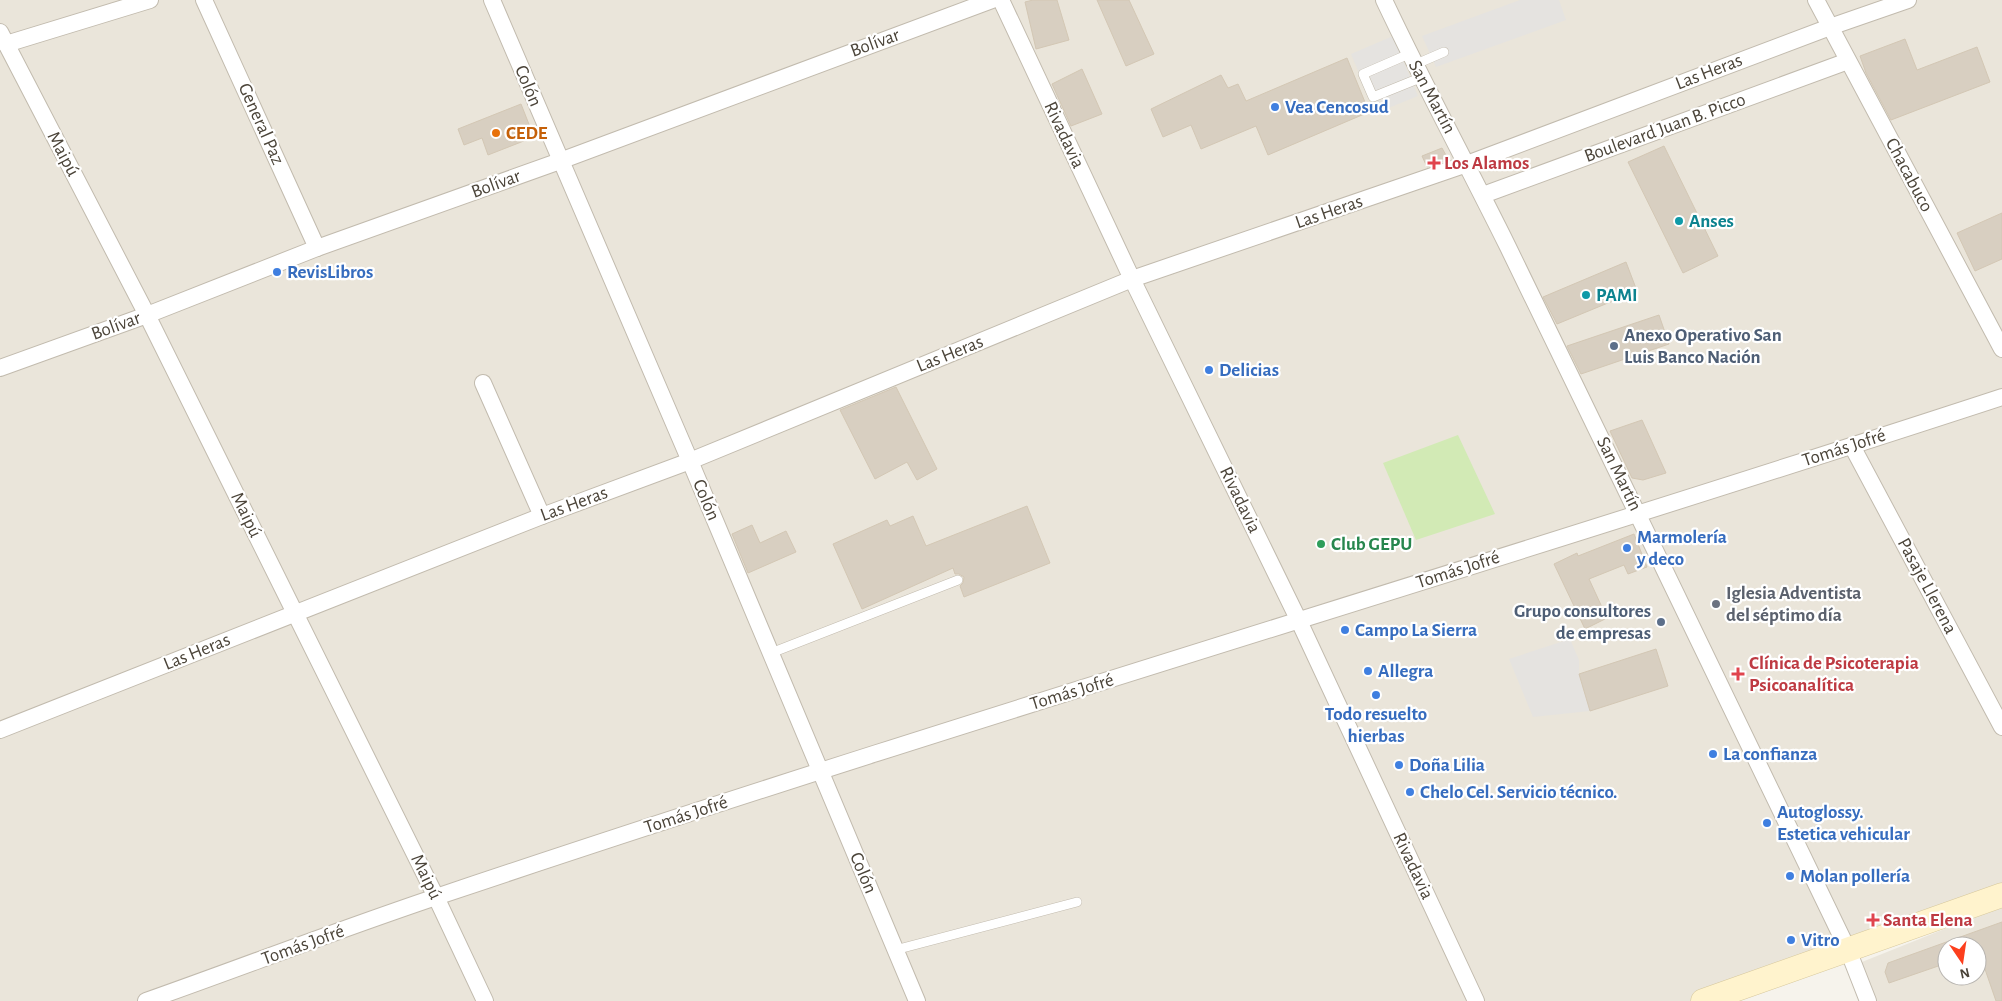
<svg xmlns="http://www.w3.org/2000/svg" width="2002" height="1001" font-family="'Alegreya Sans',sans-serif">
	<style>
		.residential { fill: #eae5da; fill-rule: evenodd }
		.green { fill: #d2eab5 }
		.parking { fill: #e5e3e0 }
		.building { fill: #d8cfc1; stroke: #d3c7b4 }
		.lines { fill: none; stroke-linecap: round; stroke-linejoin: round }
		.service-casing { stroke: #c2bbae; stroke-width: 10 }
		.minor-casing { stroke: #c2bbae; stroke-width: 18 }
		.secondary-casing { stroke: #d6c79b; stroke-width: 25 }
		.service { stroke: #fff; stroke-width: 9 }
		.minor { stroke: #fff; stroke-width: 16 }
		.secondary { stroke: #fff3cd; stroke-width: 24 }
		.shop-dot { fill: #3f7fe0; stroke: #fff; stroke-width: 2 }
		.food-dot { fill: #e8710a; stroke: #fff; stroke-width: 2 }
		.health-dot { fill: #e0444e; stroke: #fff; stroke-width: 2 }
		.culture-dot { fill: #0f9aa8; stroke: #fff; stroke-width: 2 }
		.service-dot { fill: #5c6f8a; stroke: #fff; stroke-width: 2 }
		.leisure-dot { fill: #2e9e5b; stroke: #fff; stroke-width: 2 }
		.worship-dot { fill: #6b7280; stroke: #fff; stroke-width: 2 }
		.labels { text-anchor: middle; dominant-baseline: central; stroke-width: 4.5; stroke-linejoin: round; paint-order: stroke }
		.street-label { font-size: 19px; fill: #4b4439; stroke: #fff }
		.shop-label { font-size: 19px; font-weight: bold; fill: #366cbe; stroke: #fff; text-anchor: start }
		.food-label { font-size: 19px; font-weight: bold; fill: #c56008; stroke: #fff; text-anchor: start }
		.health-label { font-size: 19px; font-weight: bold; fill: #be3a42; stroke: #fff; text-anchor: start }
		.culture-label { font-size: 19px; font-weight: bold; fill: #0d838f; stroke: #fff; text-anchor: start }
		.service-label { font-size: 19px; font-weight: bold; fill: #4e5e75; stroke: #fff; text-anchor: start }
		.leisure-label { font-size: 19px; font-weight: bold; fill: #27864d; stroke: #fff; text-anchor: start }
		.worship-label { font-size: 19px; font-weight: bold; fill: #5b616d; stroke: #fff; text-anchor: start }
	</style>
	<rect width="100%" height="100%" fill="#f6f3ec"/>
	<!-- residential -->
	<g class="residential">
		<path d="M0,0H2002V895L1703,1001H0Z"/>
		<path d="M2002,906V1001H1875L1857,964ZM1947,946H1977V976H1947Z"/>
	</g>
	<!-- green -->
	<path class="green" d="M1458,435L1495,514L1416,540L1383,463Z"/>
	<!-- parking -->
	<g class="parking">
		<path d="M1520,0H1559L1566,20L1436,67L1422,36Z"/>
		<path d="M1393,36L1418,96L1376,113L1351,54Z"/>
		<path d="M1570,639L1579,660V674L1590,711L1533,717L1509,659Z"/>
	</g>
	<!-- building -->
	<g class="building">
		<path d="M1033,0H1057L1069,40L1036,49L1025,2Z"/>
		<path d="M1097,0H1129L1154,54L1126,66Z"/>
		<path d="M1905,39L1917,70L1977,47L1990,82L1891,120L1866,73L1860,56Z"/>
		<path d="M1347,58L1369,112L1268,155L1256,126L1201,149L1191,125L1163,137L1151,109L1221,75L1228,88L1238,84L1246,101Z"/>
		<path d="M1082,69L1102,114L1071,126L1052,84Z"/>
		<path d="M521,104L534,137L488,155L482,138L464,145L458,129Z"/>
		<path d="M1664,146L1718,256L1683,273L1628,162Z"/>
		<path d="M1442,148L1447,157L1445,161L1427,167L1422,156Z"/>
		<path d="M2002,213V259L1975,271L1957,233Z"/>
		<path d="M1626,262L1637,291L1557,324L1543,297Z"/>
		<path d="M1659,315L1669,344L1581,374L1567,346Z"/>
		<path d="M896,387L937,469L917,480L907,462L875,479L840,410Z"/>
		<path d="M1642,420L1666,473L1643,480L1632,478L1610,431Z"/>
		<path d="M1027,506L1050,563L964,597L960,586L963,583L964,577L959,574H955L953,568L862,609L833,544L887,520L890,526L913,516L926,546Z"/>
		<path d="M752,525L760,543L786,531L796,552L748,573L732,534Z"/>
		<path d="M1634,534L1647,567L1628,574L1624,565L1589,579L1607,618L1585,629L1554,564L1577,553L1578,556Z"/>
		<path d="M1656,649L1668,686L1590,711L1579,674Z"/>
		<path d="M2002,922V1001H1996L1977,946H1947V963L1889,983L1885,972L1888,963Z"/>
	</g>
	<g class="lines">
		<defs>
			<g id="service">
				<path d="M1409,54L1363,74L1373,97L1420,78"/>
				<path d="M1414,65L1444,52"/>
				<path d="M771,653L958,580"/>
				<path d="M895,950L1077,902"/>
			</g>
			<g id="minor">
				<path d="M204,0L317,248"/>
				<path d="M492,0L690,461L917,1001"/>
				<path d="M1001,0L1132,279L1299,621L1476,1001"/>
				<path d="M1384,0C1423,83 1467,164 1508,247C1622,481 1735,716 1848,950L1868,1001"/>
				<path d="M1816,0L2002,349"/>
				<path d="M0,32L147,315L436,897L485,1001"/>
				<path d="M6,44L150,0"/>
				<path d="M1483,195L1848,61"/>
				<path d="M0,368L147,315L317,248L560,161L992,0"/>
				<path d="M483,383L542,516"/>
				<path d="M1852,446L2002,727"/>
				<path d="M0,730L542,516L690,461L1132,279L1467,164L1830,27L1908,0"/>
				<path d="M146,1001C245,966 343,928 442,895C959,721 1483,567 2002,397"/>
			</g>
			<path id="secondary" d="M1703,1001L2002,895"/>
		</defs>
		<!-- service casing -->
		<use href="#service" class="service-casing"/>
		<!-- minor casing -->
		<use href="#minor" class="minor-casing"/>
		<!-- secondary casing -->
		<use href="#secondary" class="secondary-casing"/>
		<!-- service -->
		<use href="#service" class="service"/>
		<!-- minor -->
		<use href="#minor" class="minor"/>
		<!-- secondary -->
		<use href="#secondary" class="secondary"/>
	</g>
	<!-- markers -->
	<g class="shop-dot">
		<circle cx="1275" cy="107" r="5"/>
		<circle cx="277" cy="272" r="5"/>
		<circle cx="1209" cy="370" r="5"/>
		<circle cx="1627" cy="548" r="5"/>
		<circle cx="1345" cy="630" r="5"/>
		<circle cx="1368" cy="671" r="5"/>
		<circle cx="1376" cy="695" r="5"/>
		<circle cx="1713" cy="754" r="5"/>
		<circle cx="1399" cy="765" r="5"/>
		<circle cx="1410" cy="792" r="5"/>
		<circle cx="1767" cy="823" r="5"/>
		<circle cx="1790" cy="876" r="5"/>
		<circle cx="1791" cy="940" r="5"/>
	</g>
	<circle class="food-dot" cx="496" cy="133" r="5"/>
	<g class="health-dot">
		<path d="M1431.5 155.5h5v5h5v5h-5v5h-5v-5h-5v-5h5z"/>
		<path d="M1735.5 666.5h5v5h5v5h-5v5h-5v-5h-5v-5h5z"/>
		<path d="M1870.5 912.5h5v5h5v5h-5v5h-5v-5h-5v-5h5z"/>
	</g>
	<g class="culture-dot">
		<circle cx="1679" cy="221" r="5"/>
		<circle cx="1586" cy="295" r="5"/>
	</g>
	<g class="service-dot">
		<circle cx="1614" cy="346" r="5"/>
		<circle cx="1661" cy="622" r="5"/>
	</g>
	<circle class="leisure-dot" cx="1321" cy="544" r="5"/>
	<circle class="worship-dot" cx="1716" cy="604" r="5"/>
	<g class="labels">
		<!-- street labels -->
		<g class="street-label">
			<text transform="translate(875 43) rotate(-20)">Bolívar</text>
			<text transform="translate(1709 72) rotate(-21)">Las Heras</text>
			<text transform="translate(528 86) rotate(67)">Colón</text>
			<text transform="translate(1432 97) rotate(62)">San Martín</text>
			<text transform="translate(261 124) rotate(66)">General Paz</text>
			<text transform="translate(1665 128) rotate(-20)">Boulevard Juan B. Picco</text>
			<text transform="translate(1064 135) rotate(65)">Rivadavia</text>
			<text transform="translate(63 154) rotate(62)">Maipú</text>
			<text transform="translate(1909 175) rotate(62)">Chacabuco</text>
			<text transform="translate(496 184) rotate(-20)">Bolívar</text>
			<text transform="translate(1329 212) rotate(-19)">Las Heras</text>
			<text transform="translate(116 326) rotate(-20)">Bolívar</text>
			<text transform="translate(950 354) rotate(-22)">Las Heras</text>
			<text transform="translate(1844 448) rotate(-18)">Tomás Jofré</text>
			<text transform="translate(1619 474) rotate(64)">San Martín</text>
			<text transform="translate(706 500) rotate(67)">Colón</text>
			<text transform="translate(1240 500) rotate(64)">Rivadavia</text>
			<text transform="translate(574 504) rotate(-20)">Las Heras</text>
			<text transform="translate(246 515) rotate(64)">Maipú</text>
			<text transform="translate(1458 570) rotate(-18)">Tomás Jofré</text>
			<text transform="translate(1927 586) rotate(62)">Pasaje Llerena</text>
			<text transform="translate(197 652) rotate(-22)">Las Heras</text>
			<text transform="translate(1072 692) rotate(-17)">Tomás Jofré</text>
			<text transform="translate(686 815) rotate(-18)">Tomás Jofré</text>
			<text transform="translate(1413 866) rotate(65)">Rivadavia</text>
			<text transform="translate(863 873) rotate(67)">Colón</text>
			<text transform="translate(426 877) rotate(64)">Maipú</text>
			<text transform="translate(303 945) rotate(-20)">Tomás Jofré</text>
		</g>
		<!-- shop labels -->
		<g class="shop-label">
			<text x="1285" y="107">Vea Cencosud</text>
			<text x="287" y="272">RevisLibros</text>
			<text x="1219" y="370">Delicias</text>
			<text x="1637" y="537">Marmolería<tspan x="1637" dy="22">y deco</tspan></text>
			<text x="1355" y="630">Campo La Sierra</text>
			<text x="1378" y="671">Allegra</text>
			<text x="1376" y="714" text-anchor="middle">Todo resuelto<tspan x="1376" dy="22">hierbas</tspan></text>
			<text x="1723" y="754">La confianza</text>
			<text x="1409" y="765">Doña Lilia</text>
			<text x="1420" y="792">Chelo Cel. Servicio técnico.</text>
			<text x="1777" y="812">Autoglossy.<tspan x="1777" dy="22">Estetica vehicular</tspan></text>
			<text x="1800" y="876">Molan pollería</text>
			<text x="1801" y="940">Vitro</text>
		</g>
		<!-- food labels -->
		<g class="food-label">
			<text x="506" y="133">CEDE</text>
		</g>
		<!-- health labels -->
		<g class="health-label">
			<text x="1444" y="163">Los Alamos</text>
			<text x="1749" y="663">Clínica de Psicoterapia<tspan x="1749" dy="22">Psicoanalítica</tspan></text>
			<text x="1883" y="920">Santa Elena</text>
		</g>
		<!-- culture labels -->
		<g class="culture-label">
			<text x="1689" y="221">Anses</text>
			<text x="1596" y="295">PAMI</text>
		</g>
		<!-- service labels -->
		<g class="service-label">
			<text x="1624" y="335">Anexo Operativo San<tspan x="1624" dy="22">Luis Banco Nación</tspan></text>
			<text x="1651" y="611" text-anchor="end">Grupo consultores<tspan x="1651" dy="22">de empresas</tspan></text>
		</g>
		<!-- leisure labels -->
		<g class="leisure-label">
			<text x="1331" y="544">Club GEPU</text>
		</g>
		<!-- worship labels -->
		<g class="worship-label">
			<text x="1726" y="593">Iglesia Adventista<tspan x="1726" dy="22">del séptimo día</tspan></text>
		</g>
	</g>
	<!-- north arrow -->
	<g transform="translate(1962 961) rotate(167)"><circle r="24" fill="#ffffff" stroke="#b7b4b0"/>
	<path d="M0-4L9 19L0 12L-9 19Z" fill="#fc3f1d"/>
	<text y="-8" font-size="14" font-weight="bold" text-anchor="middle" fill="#4b4439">N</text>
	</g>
</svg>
